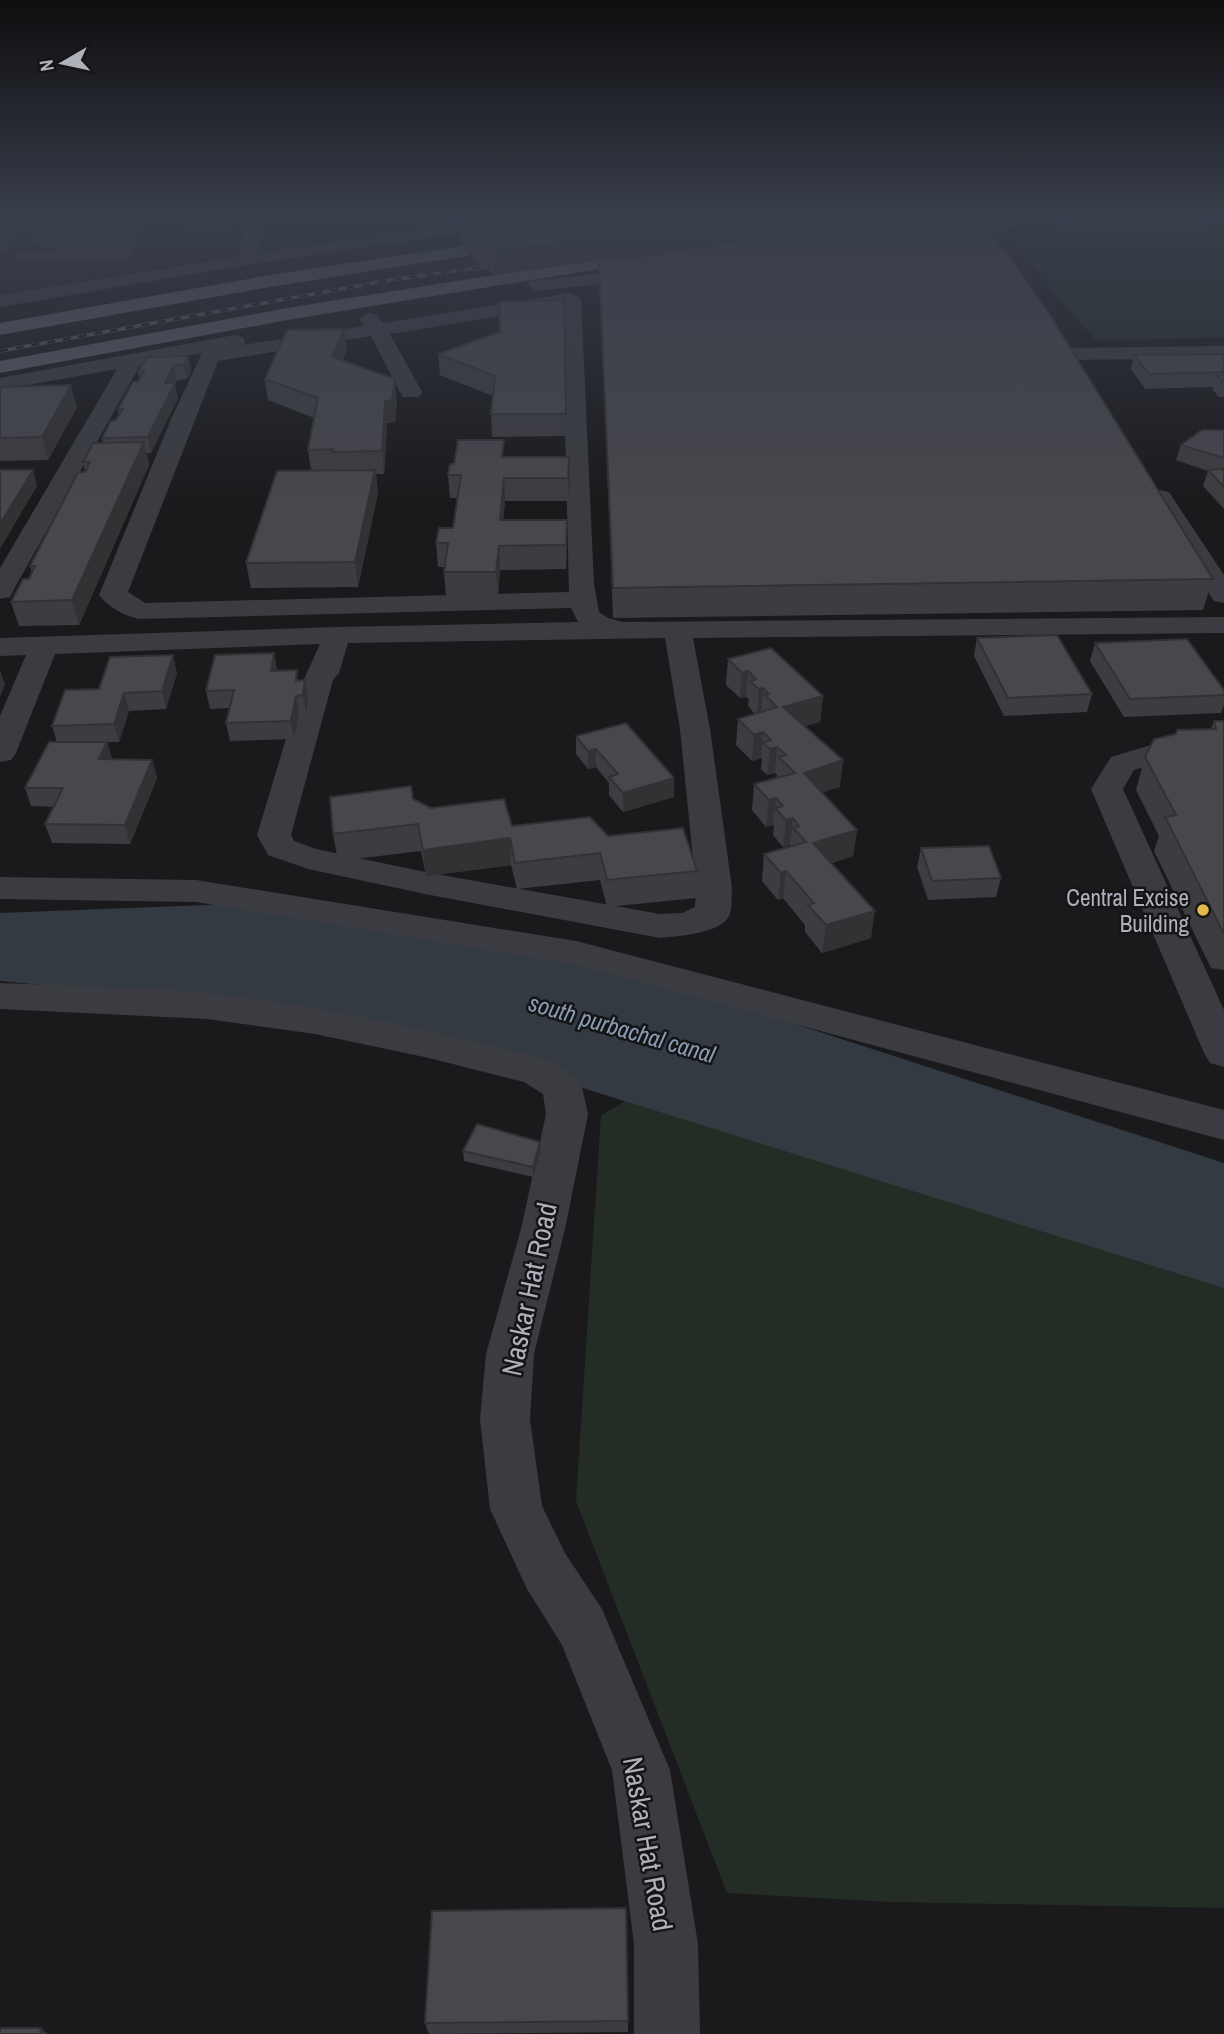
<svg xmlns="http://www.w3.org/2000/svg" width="1224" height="2034" font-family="'Archivo Narrow',sans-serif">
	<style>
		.built { fill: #262629 }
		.green { fill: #242c26 }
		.water { fill: #333a41 }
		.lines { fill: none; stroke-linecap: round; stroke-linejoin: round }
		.minor { fill: #3b3c41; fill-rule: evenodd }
		.major { fill: #585960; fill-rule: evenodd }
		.rail-casing { stroke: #53545a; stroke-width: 3.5 }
		.rail { stroke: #151517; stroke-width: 2.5; stroke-dasharray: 8; stroke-linecap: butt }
		.wall { fill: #3d3d41 }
		.shaded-wall { fill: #323235 }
		.building { fill: #47474c; stroke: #323235; stroke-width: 2 }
		.poi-dot { fill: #e3b94b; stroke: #151517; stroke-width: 2.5 }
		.labels { text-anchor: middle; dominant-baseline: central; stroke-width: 5; stroke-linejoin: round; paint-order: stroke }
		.poi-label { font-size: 23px; fill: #aeb1bb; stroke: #151517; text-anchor: end }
		.water-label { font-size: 24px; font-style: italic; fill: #889cb2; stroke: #151517 }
		.near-street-label { font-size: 28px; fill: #aeb1bb; stroke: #151517 }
	</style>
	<rect width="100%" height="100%" fill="#1a1a1c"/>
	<!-- built -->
	<path class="built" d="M0,218H489L178,264L0,295Z"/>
	<!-- green -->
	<g class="green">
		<path d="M1165,218L1224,228V338L1095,340L1006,234L1075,222Z"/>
		<path d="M709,1053L1224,1217V1908L891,1902L727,1893L576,1501L601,1115Z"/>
	</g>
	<!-- water -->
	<path class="water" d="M233,904L647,976L1224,1163V1288L342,1013L0,981V913Z"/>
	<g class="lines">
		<!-- minor -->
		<g class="minor">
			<path d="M18,218H35L6,250L0,251V236Z"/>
			<path d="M131,218H147L127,258L22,261L13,256L22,251L115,249Z"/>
			<path d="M250,218H266L258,253L499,218H539L531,223L259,263L0,307V295L241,256L240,247Z"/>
			<path d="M1012,218H1052L1044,223L936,239L927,234L936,229Z"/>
			<path d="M651,268L657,270L660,274L657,278L537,291L528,285L530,281Z"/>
			<path d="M571,293L581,299L594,584L599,612L608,618L623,622L1224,617V633L693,638L710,729L732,888C731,897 733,908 729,916C720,934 677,936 660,938L425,894L308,869L268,855L257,835L304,679L320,644L55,654L16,753L11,760L0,762V716L26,655L0,656V638L337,627L578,622L571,608L139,619C125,616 108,607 99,595L172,417L202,353L140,365L13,591L10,597L0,599V568L117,369L0,390V378L235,335L242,337L245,341L243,345L364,326L359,319L369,313L376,315L383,323ZM562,306L569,592L145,603L128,592L218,361L371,336L400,392L403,397H419L422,392L390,334ZM665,638L680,729L696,888L695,907L682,913L660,914L425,872L316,849L294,841L291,835L333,680L339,673L348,643Z"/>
			<path d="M1224,346V358L1067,360L1060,358L1057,354L1060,350L1067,348Z"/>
			<path d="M1160,490L1169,492L1224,575V603L1214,601L1148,497L1151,492Z"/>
			<path d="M1224,735V753L1165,760L1134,770L1123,789L1224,1010V1067L1210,1063L1204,1053L1091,789L1111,757L1161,742Z"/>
			<path d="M0,877L196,880L576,941L1224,1110V1140L576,965L196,902L0,899Z"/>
			<path d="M0,983C69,986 139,986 208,993C319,1004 428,1030 537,1057L551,1061L576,1077L582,1087L588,1114L565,1229L534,1354L530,1419L542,1506L565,1553L602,1609L670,1770L698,1944L700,2034H634V1944L612,1770L562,1645L527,1589L490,1509L480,1419L486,1354L521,1229L546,1114L543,1094L524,1082L429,1058L315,1034L207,1019L0,1009Z"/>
		</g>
		<!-- major -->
		<g class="major">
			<path d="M777,230L783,231L786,235L783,239L293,319L0,373V361L293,307Z"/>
			<path d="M516,238L522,239L525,243L522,247L270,287L0,335V323L270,275Z"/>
		</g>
		<defs>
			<path id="rail" d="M0,351L390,280L505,264"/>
		</defs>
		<!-- rail casing -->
		<use href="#rail" class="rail-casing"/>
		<!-- rail -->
		<use href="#rail" class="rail"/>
	</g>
	<!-- wall -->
	<g class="wall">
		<path d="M136,218L120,248L63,250L62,247H40L39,244H35L30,226Z"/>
		<path d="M184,218H236L230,230L186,231Z"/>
		<path d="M859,224L495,275L462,249L460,226Z"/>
		<path d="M599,262L1213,579L1203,610L613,618Z"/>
		<path d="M564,300L566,436L492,437L491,414L493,396L440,375L438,354L500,332Z"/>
		<path d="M347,350L342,361L397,401L395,422L387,423L384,474H376L378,493L358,587L251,588L246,563L311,470L308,450L314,418L268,400L265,379Z"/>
		<path d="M1224,354V397H1219L1213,390V387L1145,389L1131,369L1134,355Z"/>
		<path d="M188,356L191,371L187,379L177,380L175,384L178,398L151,453H147L149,465L79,625L19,626L11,602L29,579L32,572L30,566L85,472L83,462L103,443L102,438L116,420L119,415L118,409L138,382L140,379L138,372Z"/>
		<path d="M0,387L77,407L48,460L0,461Z"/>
		<path d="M1224,430V509L1203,486L1208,471L1176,460L1181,445Z"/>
		<path d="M505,457H569V501H505L503,520L567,544L566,569L500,570L498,596H446L444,572L445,567H438L436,543L453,528L457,498H450L448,475Z"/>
		<path d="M977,638L1092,694L1087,712L1004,716L974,656Z"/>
		<path d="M1095,643L1224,690V705L1221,713L1124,717L1090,661Z"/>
		<path d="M274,653L277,671L299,680H305L308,698L306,713L299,714L294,739L230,741L226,723L230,708L210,709L206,691Z"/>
		<path d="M728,659L823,696L820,722L805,726L840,787L822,792L857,830L853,856L832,863L871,938L822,953L805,932V925L783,898L778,900L762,881L764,854L791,846L790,845L783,847L773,835L774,825L766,827L752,810L754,784L777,778V775L775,773L767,775L761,769L762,759L761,758L752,761L736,745L738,719L755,714L748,706L749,699L746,697L740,698L726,685Z"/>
		<path d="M177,673L166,709L129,711L119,742H107L112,759L152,760L157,778L130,844L52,843L45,824L54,807L31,806L25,788L57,742L52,726L99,689Z"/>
		<path d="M1214,721H1224V970L1211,968L1154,851L1159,836L1136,790L1145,757L1211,729Z"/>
		<path d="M576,736L674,778V797L623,812L609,795V783L596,767L588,769L576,754Z"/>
		<path d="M413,799L431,808L512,826L608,836L697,871L696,898L607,907L600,880L517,889L511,865L426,876L421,851L338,861L333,834Z"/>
		<path d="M921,848L1001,878L996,897L928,900L917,867Z"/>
		<path d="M463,1151H541L533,1177L464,1161Z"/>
		<path d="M628,2021V2032L429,2034L425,2023Z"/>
	</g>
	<!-- shaded-wall -->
	<g class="shaded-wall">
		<path d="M0,218H15L0,237Z"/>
		<path d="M123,218H136L120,248L116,230Z"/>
		<path d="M228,218H236L230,230Z"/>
		<path d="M744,218H918L859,224L495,275L494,251Z"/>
		<path d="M344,329L347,350L334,379L332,357Z"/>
		<path d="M188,356L191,371L187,379L184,365Z"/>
		<path d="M174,365L177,380L175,384L178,398L151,453L148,437L165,383Z"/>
		<path d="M395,379L397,401L395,422L387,423L384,474L382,451L385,401Z"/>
		<path d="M71,385L77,407L48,460L42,437Z"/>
		<path d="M144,442L149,465L79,625L72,600Z"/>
		<path d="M569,457L570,480L569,501L568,478Z"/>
		<path d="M33,470L37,486L0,549V524Z"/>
		<path d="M375,470L378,493L358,587L355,562Z"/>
		<path d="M504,478L505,501L501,544L500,520Z"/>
		<path d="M567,520V544L566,569V545Z"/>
		<path d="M499,546L500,570L498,596L496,572Z"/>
		<path d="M274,653L277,671H271Z"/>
		<path d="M173,655L177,673L166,709L162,691Z"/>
		<path d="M0,670L5,685L0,696Z"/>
		<path d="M748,671L746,697L740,698L742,673Z"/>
		<path d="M305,680L308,698L306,713L303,695Z"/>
		<path d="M763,688L761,714L757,715L759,689Z"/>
		<path d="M124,693L129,711L119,742L114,724Z"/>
		<path d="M296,696L299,714L294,739L291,721Z"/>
		<path d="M823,696L820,722L780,733L783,707Z"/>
		<path d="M763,732L761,758L752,761L754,735Z"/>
		<path d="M107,742L112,760L99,759Z"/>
		<path d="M777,747L775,773L767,775L770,749Z"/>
		<path d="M596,749V767L588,769V751Z"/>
		<path d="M152,760L157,778L130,844L125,825Z"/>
		<path d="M843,760L840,787L801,799L804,773Z"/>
		<path d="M674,778V797L623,812V793Z"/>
		<path d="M776,798L773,825L766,827L769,800Z"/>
		<path d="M793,818L790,845L783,847L786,820Z"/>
		<path d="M857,830L853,856L810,869L813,843Z"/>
		<path d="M510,838L511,865L426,876L423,850Z"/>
		<path d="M786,871L783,898L778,900L781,873Z"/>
		<path d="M875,911L871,938L822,953L826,925Z"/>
		<path d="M540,1142L541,1151L533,1177V1167Z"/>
		<path d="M41,2028L48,2034H40Z"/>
	</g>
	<!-- building -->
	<g class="building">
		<path d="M51,218H123L116,230L59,231L60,228H35L37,225L30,226L33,221L49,220Z"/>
		<path d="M522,218H744L494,251L460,226Z"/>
		<path d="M930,218H978L1009,256L1050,315L1213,579L613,588L599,262L787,235Z"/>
		<path d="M564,300L566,414H491L495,376L438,354L500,332L499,302Z"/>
		<path d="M344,329L332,357L395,379L392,400L385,401L382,451L332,452L333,449L308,450L318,398L265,379L287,330Z"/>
		<path d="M1224,354V372L1149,374L1134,355Z"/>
		<path d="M188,356L184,365H174L165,383H175L148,437L102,438L111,421L116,420L123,409H118L133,382H138L144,371L138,372L147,357Z"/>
		<path d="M1217,375H1224V382H1223Z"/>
		<path d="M71,385L42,437L0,438V387Z"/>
		<path d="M1202,430H1224V458L1181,445Z"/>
		<path d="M458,440H504L502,457H569L568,478H504L500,520H567L566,545L499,546L496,572H444L448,543H436L439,528H453L461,475H448L450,464H454Z"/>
		<path d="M144,442L72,600L11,602L23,579H29L35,566H30L78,472H85L90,462H83L93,443Z"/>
		<path d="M1224,469V487L1208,470Z"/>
		<path d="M0,470H33L0,524Z"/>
		<path d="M375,470L355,562L246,563L277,471Z"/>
		<path d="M1057,635L1092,694L1008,698L977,638Z"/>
		<path d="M1187,639L1224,690V695L1130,699L1095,643Z"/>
		<path d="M771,648L823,696L783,707L843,760L804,773L857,830L813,843L875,911L826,925L808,905L814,903L786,871L781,873L764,854L806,842L793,828L799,826L793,818L786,820L775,808L783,806L776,798L769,800L754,784L795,773L779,757L786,755L777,747L770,749L763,743L771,740L763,732L754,735L738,719L777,707L765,695L769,694L763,688L759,689L750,681L756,679L748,671L742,673L728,659Z"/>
		<path d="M274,653L271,671L297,670L296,681L305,680L303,695L296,696L291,721L226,723L234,690L206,691L215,655Z"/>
		<path d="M173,655L162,691L124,693L114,724L52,726L65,690L99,689L110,657Z"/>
		<path d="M1214,721H1224V934L1165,817L1176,815L1145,757L1154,739L1176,734L1177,730L1216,729Z"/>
		<path d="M626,723L674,778L623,793L609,777L618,774L596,749L588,751L576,736Z"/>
		<path d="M49,742H107L99,759L152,760L125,825L45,824L63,788H25Z"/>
		<path d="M411,786L413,799L431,808L504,799L512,826L590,817L608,836L683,828L697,871L607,880L600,853L515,863L510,838L423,850L418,824L333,834L330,797Z"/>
		<path d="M989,846L1001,878L932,881L921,848Z"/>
		<path d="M477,1124L540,1142L533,1167L463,1151Z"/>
		<path d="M626,1908L628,2021L425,2023L432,1911Z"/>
		<path d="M0,2028H41L40,2034H0Z"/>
	</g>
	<!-- sky -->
	<linearGradient id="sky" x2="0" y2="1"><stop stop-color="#0e0e0f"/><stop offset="0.43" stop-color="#383e4b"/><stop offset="1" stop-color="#383e4b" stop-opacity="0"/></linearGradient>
	<rect width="1224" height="502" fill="url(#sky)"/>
	<!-- markers -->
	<circle class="poi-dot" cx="1203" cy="910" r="7"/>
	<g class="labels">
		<!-- poi labels -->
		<g class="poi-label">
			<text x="1189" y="897">Central Excise<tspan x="1189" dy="26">Building</tspan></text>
		</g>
		<!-- water labels -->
		<g class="water-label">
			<text transform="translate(622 1028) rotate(16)">south purbachal canal</text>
		</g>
		<!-- near-street labels -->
		<g class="near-street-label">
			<text transform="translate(529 1289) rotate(-78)">Naskar Hat Road</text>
			<text transform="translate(648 1844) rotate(80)">Naskar Hat Road</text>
		</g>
	</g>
	<!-- north arrow -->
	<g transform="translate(63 63) rotate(261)" stroke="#151517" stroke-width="5" paint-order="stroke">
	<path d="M0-5L12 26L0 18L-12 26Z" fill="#aeb1bb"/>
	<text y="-10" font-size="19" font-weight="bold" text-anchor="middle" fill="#aeb1bb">N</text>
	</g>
</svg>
